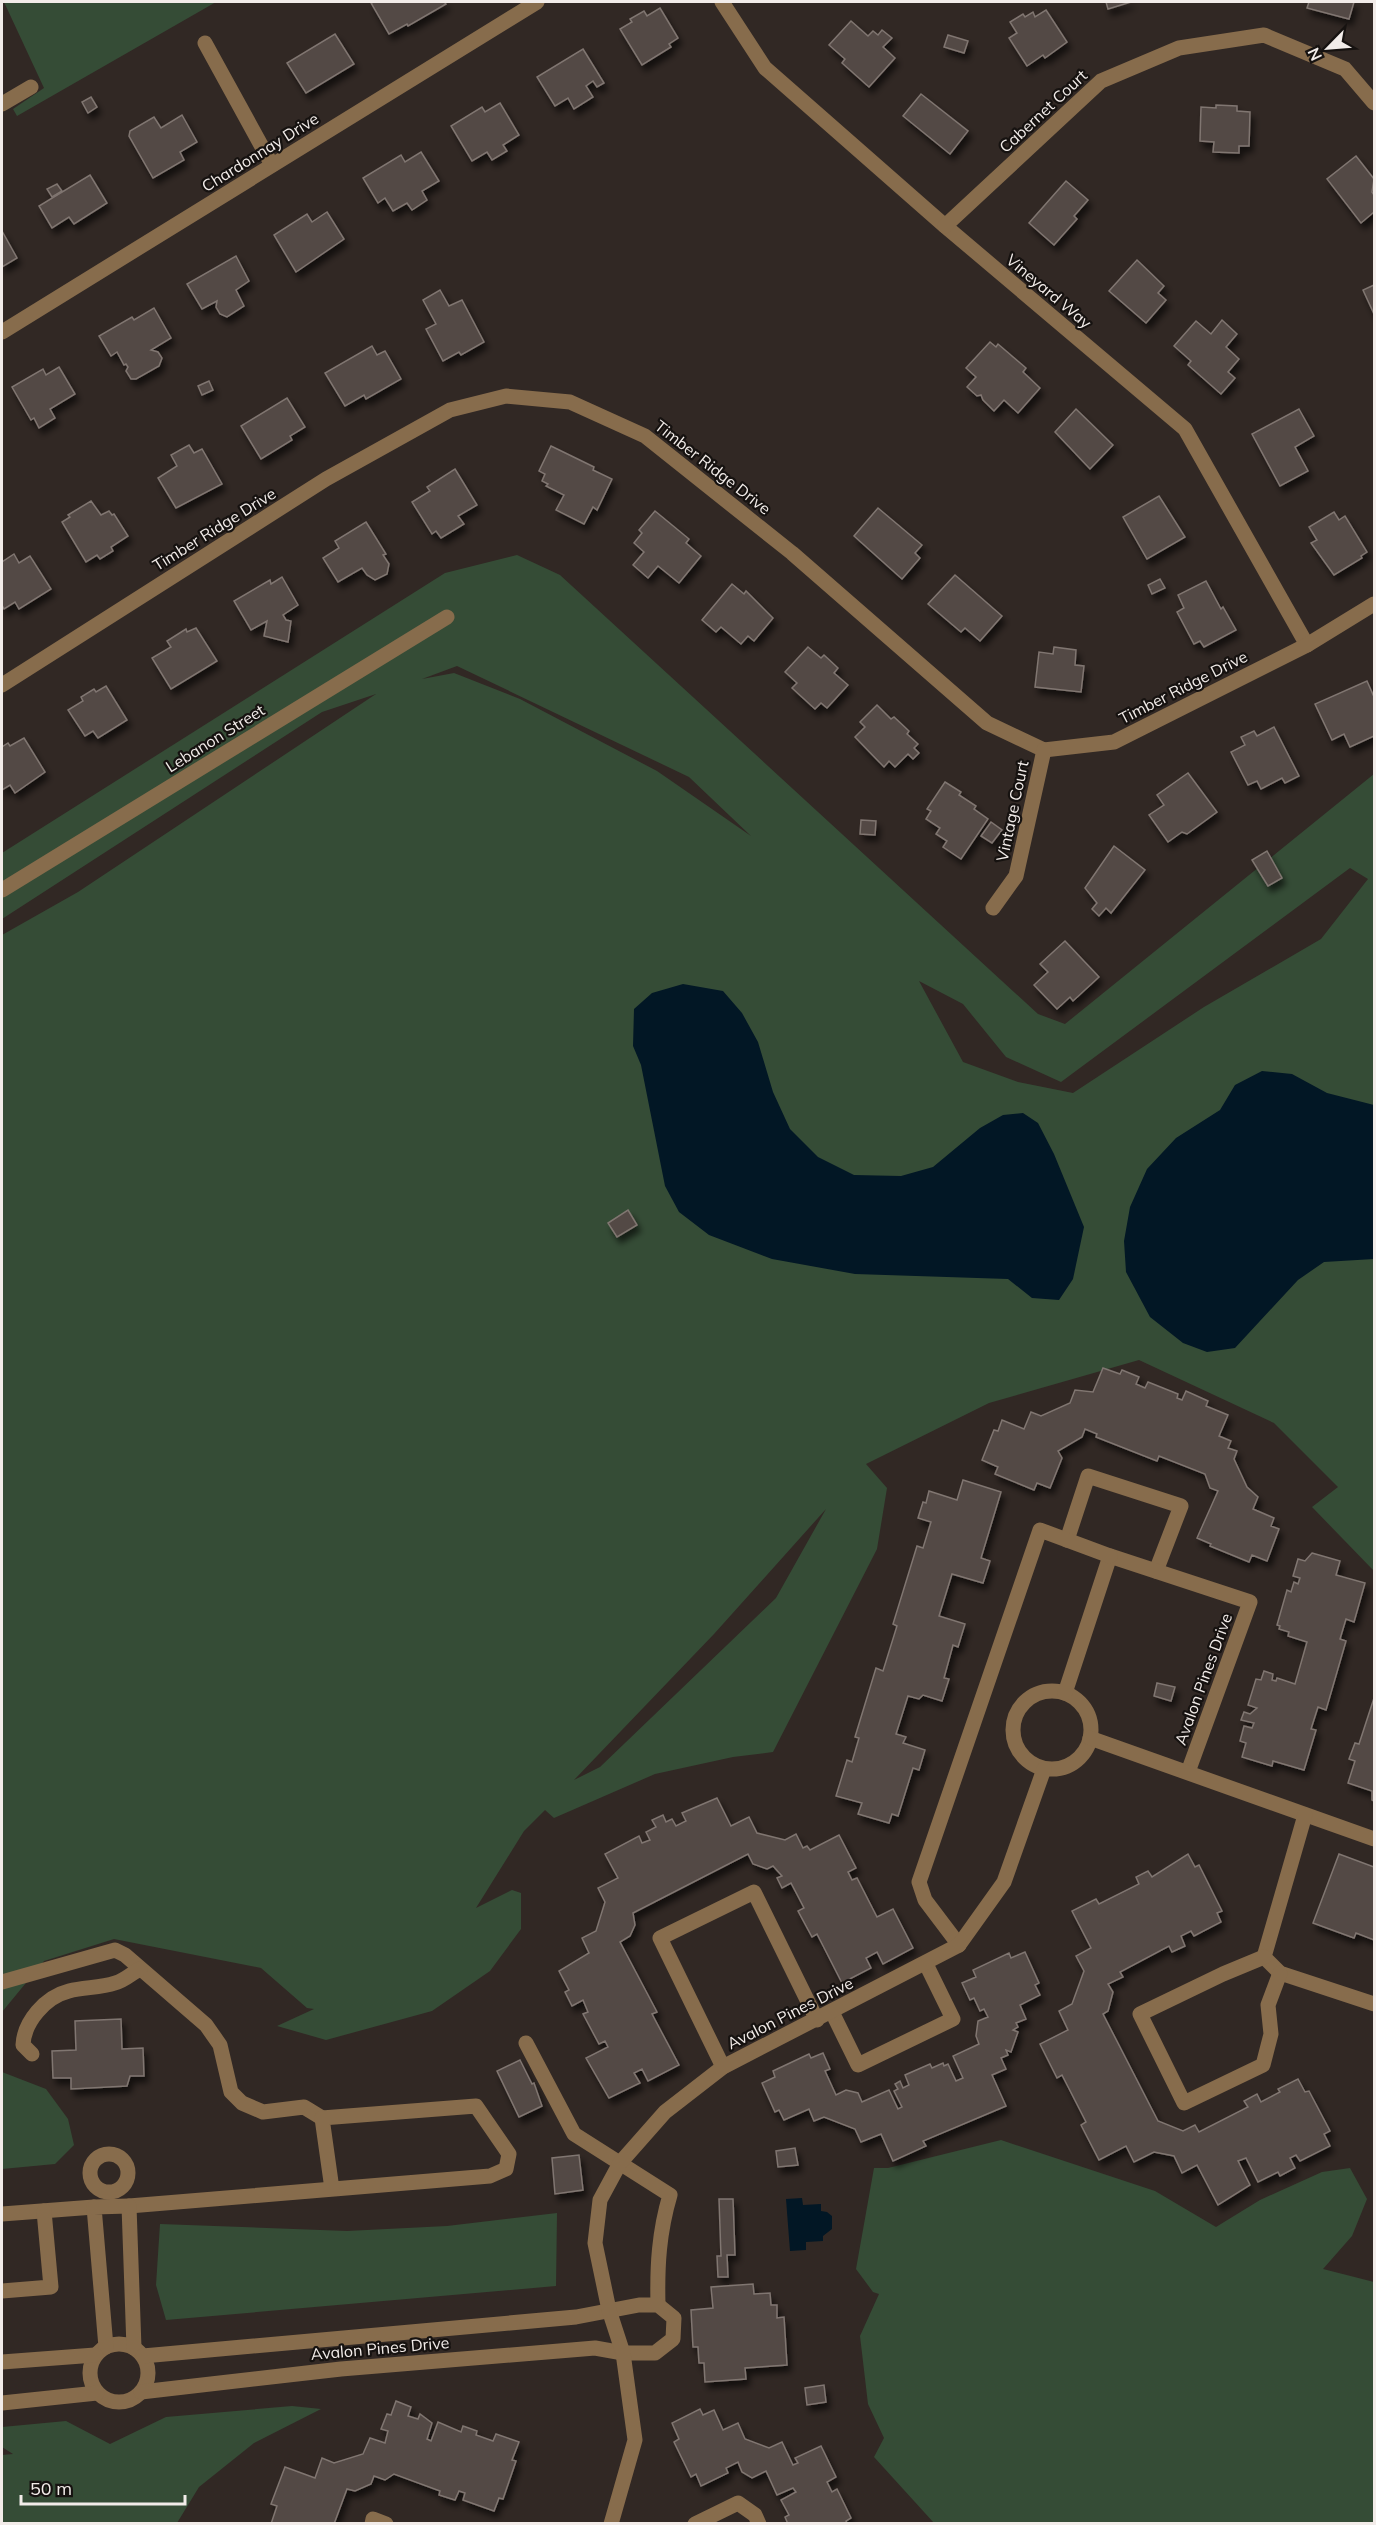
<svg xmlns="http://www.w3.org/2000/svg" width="1376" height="2525" font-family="Mulish,sans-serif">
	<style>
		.green { fill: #354c36; fill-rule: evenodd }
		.water { fill: #021725 }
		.building { fill: #524844; stroke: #807671; stroke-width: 1.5; filter: url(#shadow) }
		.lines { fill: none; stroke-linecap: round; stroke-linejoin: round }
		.minor { stroke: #876c4c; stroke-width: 15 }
		.labels { text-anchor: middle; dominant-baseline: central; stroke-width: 4.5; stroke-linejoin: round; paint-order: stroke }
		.street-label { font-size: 16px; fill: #f2ece9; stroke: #161210 }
	</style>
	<defs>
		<filter id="shadow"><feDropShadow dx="3.5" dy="6" stdDeviation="3" flood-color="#0009"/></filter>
	</defs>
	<rect width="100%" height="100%" fill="#312824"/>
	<!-- green -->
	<g class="green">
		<path d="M4,2H216L17,116L13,109L44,88Z"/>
		<path d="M517,555L560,575L1038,1014L1065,1024L1374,774V1571L1312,1507L1338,1487L1274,1423L1139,1360L989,1403L866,1464L887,1488L877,1549L773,1752L733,1757L655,1774L554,1818L545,1810L524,1831L476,1908L512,1890L521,1893V1929L490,1971L432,2011L326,2040L277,2026L314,2009L307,2008L261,1968L114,1939L44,1961L2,2012V935L78,892L376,694L322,712L2,919V853L445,573ZM457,666L689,777L751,836L657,771L520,699L454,673L422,679ZM1350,868L1368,879L1321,939L1204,1007L1073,1093L1018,1082L963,1062L919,981L963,1004L1006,1057L1061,1082ZM826,1509L776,1598L600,1767L574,1780L714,1634Z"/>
		<path d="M2,2072L46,2089L68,2119L74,2145L55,2164L2,2169Z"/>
		<path d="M1001,2140L1155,2191L1216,2227L1260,2200L1322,2172L1350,2168L1367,2199L1352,2236L1323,2269L1374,2282V2523H934L874,2457L884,2438L868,2404L860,2336L879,2294L873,2292L856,2269L874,2168H888Z"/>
		<path d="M557,2213L556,2286L166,2320L156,2285L160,2224L347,2231L447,2226Z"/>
		<path d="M292,2406L321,2409L254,2443L199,2487L177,2523H2V2455L13,2454L2,2447V2427L66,2421L110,2444L166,2417Z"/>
	</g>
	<!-- water -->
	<g class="water">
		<path d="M683,984L723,991L742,1013L758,1042L773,1092L790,1129L818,1157L854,1175L901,1176L933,1167L980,1128L1003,1115L1023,1113L1038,1123L1054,1154L1084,1227L1073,1279L1059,1300L1032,1298L1008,1279L855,1274L772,1259L709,1235L679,1212L665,1186L641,1065L633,1046L634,1009L652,993Z"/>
		<path d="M1262,1071L1292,1074L1327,1093L1374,1105V1259L1324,1262L1298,1280L1235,1348L1207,1352L1183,1343L1150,1317L1126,1272L1124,1241L1130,1207L1147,1169L1176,1138L1220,1110L1235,1085Z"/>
		<path d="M802,2198L803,2205L821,2204V2211L827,2212L832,2216V2229L823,2236V2241L806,2242V2250L790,2251L786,2199Z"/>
	</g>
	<!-- building -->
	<g class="building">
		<path d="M374,2H444L446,4L408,26L407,24L389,34L371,3Z"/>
		<path d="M1106,2H1131L1108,9Z"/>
		<path d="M1306,2H1354L1349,19L1307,8L1309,2Z"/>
		<path d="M660,8L678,38L669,44L671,47L642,65L620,29L632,22L630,19L644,11L647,16Z"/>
		<path d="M1046,10L1067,42L1045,58L1043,55L1027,66L1009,38L1017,33L1010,22L1023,14L1025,17L1033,12L1035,17Z"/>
		<path d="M851,21L868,36L873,31L878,35L882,30L892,38L883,47L895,58L869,87L842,63L845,59L829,45Z"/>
		<path d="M335,34L354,64L306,93L287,63Z"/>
		<path d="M948,35L968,41L964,53L944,47Z"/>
		<path d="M583,49L604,83L597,87L593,81L586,86L593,97L574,109L568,98L555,106L537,77Z"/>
		<path d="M921,94L968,131L950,154L903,116Z"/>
		<path d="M91,97L97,107L88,113L82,102Z"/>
		<path d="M500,103L519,135L503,145L507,151L492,160L487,152L472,161L451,126L482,107L485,112Z"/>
		<path d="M1216,105L1237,106V111L1250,112L1249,146H1239V153L1213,152L1214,142L1200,141L1201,107L1216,108Z"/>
		<path d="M182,115L197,142L180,152L184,160L153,178L129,136L130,131L154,117L161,128Z"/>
		<path d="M421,152L439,181L422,191L427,200L412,210L407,203L393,211L385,198L378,203L363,178L401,155L405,162Z"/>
		<path d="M1356,156L1374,179L1372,192L1374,195V212L1361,223L1327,179Z"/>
		<path d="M90,175L107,203L74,224L69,217L52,228L39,206Z"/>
		<path d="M1066,181L1088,200L1074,216L1077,219L1054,245L1029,223Z"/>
		<path d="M57,184L62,191L52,197L47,189Z"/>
		<path d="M327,212L344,239L296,272L274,235L307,214L312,222Z"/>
		<path d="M2,231L17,258L2,267Z"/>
		<path d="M236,256L249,281L236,290L244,306L227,317L220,314L216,307L217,301L202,309L187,284Z"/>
		<path d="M1137,260L1164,286L1158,293L1166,300L1146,323L1109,291Z"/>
		<path d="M1374,285V314L1363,290Z"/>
		<path d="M440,290L449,306L462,300L484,342L461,355L459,352L443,361L426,329L436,324L423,300Z"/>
		<path d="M154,308L171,338L151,350L158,352L162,358L159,366L136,379H131L126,371L128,367L126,364L124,365L117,352L111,356L99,336L132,317L134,320Z"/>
		<path d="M1222,320L1237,334L1226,347L1239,359L1228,372L1235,378L1221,394L1188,365L1191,361L1174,346L1196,321L1211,334Z"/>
		<path d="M990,342L996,347L998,344L1026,368L1023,372L1040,388L1018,413L1004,400L994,411L983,400L981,395L977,396L967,387L976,377L966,368Z"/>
		<path d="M372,346L377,355L385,351L401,379L366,399L364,395L345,406L325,373Z"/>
		<path d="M59,367L75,394L50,409L55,418L39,428L34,418L31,420L12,387L43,369L46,375Z"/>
		<path d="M209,381L213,390L202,395L198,386Z"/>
		<path d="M287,398L305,427L290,436L292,440L261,459L241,426Z"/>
		<path d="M1076,409L1113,445L1090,469L1055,432Z"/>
		<path d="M1299,409L1314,436L1295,447L1308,471L1280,486L1252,434Z"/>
		<path d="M189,445L194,453L202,449L222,484L176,508L158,478L177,466L171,455Z"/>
		<path d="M551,446L594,467L593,470L612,479L597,510L593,507L584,524L556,510L564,495L546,486L548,484L542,481L545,474L539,471Z"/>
		<path d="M455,469L477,505L458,516L464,524L441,538L436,531L432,534L412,502L430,491L427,487Z"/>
		<path d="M1159,496L1185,537L1147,559L1123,517Z"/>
		<path d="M91,501L101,515L109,511L112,515L114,514L128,536L111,547L113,551L100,559L97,555L86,562L62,522L70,517L68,515Z"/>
		<path d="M878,508L922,545L915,553L920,558L902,579L854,536Z"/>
		<path d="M655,511L689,539L686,543L701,556L679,583L658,566L648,578L633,565L644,552L634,543L642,533L639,530Z"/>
		<path d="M1334,512L1339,520L1345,516L1367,552L1361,556L1362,558L1334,575L1311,543L1317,540L1309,527Z"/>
		<path d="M366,522L386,554L383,555L389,564L387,574L375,580L367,575L362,568L338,582L323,558L339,548L335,541Z"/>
		<path d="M14,554L19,563L30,556L51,589L19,609L15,602L4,609L2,605V562Z"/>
		<path d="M955,575L1002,616L980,641L965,628L961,632L928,604Z"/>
		<path d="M282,577L298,605L283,615L286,620L291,621L288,642L264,636L267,621L251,630L234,601L270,580L271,584Z"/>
		<path d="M1160,579L1165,588L1152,594L1148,585Z"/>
		<path d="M1206,581L1221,609L1223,607L1236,630L1204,647L1200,641L1194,644L1177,612L1184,608L1178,595Z"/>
		<path d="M732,584L744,594L746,591L773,618L754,641L748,636L741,644L721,627L716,632L702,620Z"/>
		<path d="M196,628L217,661L171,689L152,658L171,647L167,641L186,629L187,632Z"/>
		<path d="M808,647L821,658L824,655L838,668L834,673L848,685L827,708L821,703L815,709L792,688L797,683L785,672Z"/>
		<path d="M1054,647L1076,650L1075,665L1084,666L1081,692L1035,687L1039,652L1053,654Z"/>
		<path d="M1367,681L1374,697V736L1350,747L1344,734L1332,740L1315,704Z"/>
		<path d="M106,686L127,720L98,738L93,731L85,736L68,710L83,701L81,697L94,689L96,692Z"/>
		<path d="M877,705L891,719L894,717L909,731L907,734L918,744L914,748L919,753L913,759L908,754L895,767L889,761L884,767L855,737L865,727L860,722Z"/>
		<path d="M1274,727L1299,776L1285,783L1282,778L1261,789L1257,781L1248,785L1231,752L1245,745L1241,737L1254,731L1257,736Z"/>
		<path d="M24,738L45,772L15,793L10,785L2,790V747L8,743L10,746Z"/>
		<path d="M1188,773L1217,812L1187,834L1182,832L1168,842L1149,815L1164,805L1157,795Z"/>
		<path d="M945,782L961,792L959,795L976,806L974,809L988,819L961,859L943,847L947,841L936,834L940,828L926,819L931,811L927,809Z"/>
		<path d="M861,820L876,821L875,835L860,834Z"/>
		<path d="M991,822L1002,830L992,843L981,836Z"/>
		<path d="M1114,846L1145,870L1111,913L1106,908L1099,916L1092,909L1097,903L1085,888Z"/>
		<path d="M1267,851L1282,878L1268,886L1252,860Z"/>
		<path d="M1065,941L1099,977L1073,1001L1070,997L1057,1009L1034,985L1048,972L1040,964Z"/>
		<path d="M628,1210L637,1225L617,1237L608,1223Z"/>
		<path d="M1103,1368L1120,1374L1122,1370L1139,1377L1136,1384L1145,1388L1148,1382L1178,1394L1177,1398L1182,1400L1186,1391L1208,1401L1206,1406L1228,1415L1219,1436L1231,1441L1228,1448L1237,1451L1234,1459L1247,1487L1258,1497L1253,1509L1274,1518L1271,1526L1279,1529L1267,1561L1252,1555L1249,1562L1210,1546L1211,1544L1197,1538L1218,1491L1210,1488L1205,1474L1159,1456L1157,1461L1096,1437L1097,1434L1085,1429L1082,1437L1058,1451L1062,1458L1050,1488L1037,1483L1034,1490L995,1474L998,1467L982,1460L994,1430L998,1431L1002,1420L1024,1429L1031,1412L1041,1416L1070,1403L1075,1390L1093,1392Z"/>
		<path d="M963,1480L1001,1492L981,1558L990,1561L983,1583L952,1574L939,1616L965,1624L958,1647L953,1645L944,1678L949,1679L942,1701L923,1695L919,1699L908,1696L896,1734L906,1737L903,1743L925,1750L919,1770L913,1768L898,1816L892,1814L889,1823L858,1814L862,1803L836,1796L847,1760L852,1762L859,1738L855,1737L876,1668L883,1671L897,1626L893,1624L917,1546L923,1548L931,1522L918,1518L923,1502L926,1503L929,1491L957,1500Z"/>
		<path d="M1312,1553L1340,1561L1336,1575L1365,1583L1354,1622L1346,1619L1340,1639L1346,1641L1326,1710L1318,1707L1311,1729L1316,1730L1304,1770L1273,1761L1272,1766L1242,1757L1246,1743L1240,1741L1244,1726L1252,1728L1254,1723L1241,1720L1244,1712L1250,1714L1257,1708L1248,1705L1256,1679L1261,1680L1264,1671L1273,1674L1272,1680L1276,1681L1277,1678L1295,1684L1307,1642L1288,1636L1289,1632L1279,1629L1280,1626L1277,1625L1287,1590L1291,1592L1294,1582L1298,1584L1300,1578L1293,1576L1298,1559L1305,1561Z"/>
		<path d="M1157,1683L1175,1687L1171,1701L1154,1696Z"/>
		<path d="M1374,1698V1801L1372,1800V1791L1348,1783L1355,1761L1349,1759L1355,1743L1359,1744Z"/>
		<path d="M717,1798L731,1826L749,1817L757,1833L785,1840L796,1834L803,1848L807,1846L810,1850L839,1835L856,1868L848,1872L852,1880L857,1878L877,1917L893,1909L913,1948L883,1964L877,1952L866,1958L871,1968L842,1983L817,1934L812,1937L798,1911L804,1908L791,1883L782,1888L777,1878L782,1876L773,1866L767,1869L753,1864L748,1854L633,1913L635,1925L630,1936L620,1942L657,2012L652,2014L679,2065L648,2081L642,2069L634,2073L640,2083L609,2098L586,2058L608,2047L605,2041L599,2044L583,2014L588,2012L583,2000L572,2006L565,1992L569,1990L559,1971L589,1953L582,1938L596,1931L605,1902L598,1888L618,1878L605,1854L639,1836L642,1843L650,1840L646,1832L656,1827L652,1820L663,1815L666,1822L672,1819L676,1826L686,1821L682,1813Z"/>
		<path d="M1188,1854L1195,1867L1199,1865L1222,1911L1217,1913L1221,1922L1194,1936L1191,1931L1181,1936L1185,1946L1172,1952L1169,1946L1120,1972L1123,1977L1108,1984L1113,1992L1108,2011L1103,2014L1158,2121L1183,2131L1195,2125L1199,2132L1248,2107L1244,2101L1257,2094L1261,2102L1280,2092L1278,2089L1298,2079L1305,2092L1309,2091L1330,2131L1324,2134L1330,2146L1300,2161L1296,2155L1290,2158L1295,2168L1280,2176L1278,2172L1258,2182L1246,2158L1238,2161L1250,2185L1218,2205L1197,2165L1182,2173L1174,2156L1154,2152L1134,2162L1126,2146L1099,2160L1081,2125L1086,2122L1062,2075L1057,2078L1040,2044L1068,2030L1059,2011L1072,2004L1084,1971L1076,1956L1091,1948L1072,1911L1096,1899L1099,1904L1139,1884L1136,1877L1148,1871L1152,1877Z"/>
		<path d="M1339,1854L1374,1867V1940L1356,1933L1354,1938L1313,1923Z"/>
		<path d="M1025,1952L1039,1983L1035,1985L1040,1995L1020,2005L1026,2019L1016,2023L1018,2027L1013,2030L1018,2032L1011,2052L1006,2050L1008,2055L1001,2058L1006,2069L992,2075L1006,2106L923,2141L926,2146L893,2161L881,2134L861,2142L855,2129L824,2117L814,2121L809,2109L784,2120L779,2110L775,2112L762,2083L775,2077L773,2071L809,2054L811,2058L823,2053L830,2069L825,2071L836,2095L846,2090L858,2093L862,2102L889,2090L898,2109L902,2107L894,2091L898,2089L895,2084L900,2081L903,2088L909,2085L905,2075L930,2064L932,2068L943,2063L944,2066L948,2064L956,2081L963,2078L953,2056L979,2044L976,2036L978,2021L988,2017L984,2009L980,2011L974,1998L970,2000L962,1983L976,1977L973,1970L1009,1953L1011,1958Z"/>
		<path d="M121,2019L122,2049L143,2048L144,2076H130L127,2086L71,2089V2078H53L52,2051L76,2050L75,2021Z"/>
		<path d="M520,2060L532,2084L534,2083L542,2106L519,2117L497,2071Z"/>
		<path d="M795,2148L798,2165L778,2167L776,2151Z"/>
		<path d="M579,2155L583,2190L555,2194L552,2158Z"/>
		<path d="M719,2199H733L735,2255H727L728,2277H718L717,2256H721Z"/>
		<path d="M753,2284L754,2294L770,2293L771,2305H777V2318L784,2317L787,2365L745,2368L746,2379L705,2382L704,2363H699L698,2347H693L691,2310L713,2308L711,2287Z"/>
		<path d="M824,2385L826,2402L807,2405L805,2388Z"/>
		<path d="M396,2401L411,2407L408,2416L418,2419L420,2414L432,2423L427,2439L431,2441L438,2422L461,2432L463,2426L477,2431L476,2435L493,2441L496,2434L519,2442L512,2460L516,2461L503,2499L499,2498L494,2511L463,2500L465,2493L459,2491L455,2500L439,2495L440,2491L394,2474L385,2480L374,2476L371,2484L355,2491L347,2489L334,2524H271L277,2506L271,2504L285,2467L315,2478L322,2458L334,2463L363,2454L370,2438L385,2443L388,2431L381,2429L387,2414L391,2415Z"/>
		<path d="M700,2409L703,2415L714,2410L723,2430L738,2423L745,2439L769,2448L782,2442L793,2465L798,2463L795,2458L821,2446L836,2477L827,2482L832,2492L837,2489L851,2518L846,2521L847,2524H788L785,2517L789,2515L781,2500L796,2492L793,2488L777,2495L766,2471L752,2478L742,2472L738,2462L726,2468L728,2473L701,2486L696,2474L691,2477L674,2442L679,2439L672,2423Z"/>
	</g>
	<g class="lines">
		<!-- minor -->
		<g class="minor">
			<path d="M722,2L765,68L945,226L1185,429L1307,645"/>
			<path d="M205,43L272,165"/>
			<path d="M2,104L31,87"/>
			<path d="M945,226L1101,81L1179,48L1264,35L1345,69L1374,103"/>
			<path d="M2,332L537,2"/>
			<path d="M2,685L326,479L450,410L506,396L570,402L645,436L792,553L987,723L1044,750L1114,742L1307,645L1374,604"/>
			<path d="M2,890L447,617"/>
			<path d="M993,908L1016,876L1044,750"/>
			<path d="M1067,1540L1088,1476L1181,1506L1156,1571"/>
			<circle cx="1052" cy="1730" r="39"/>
			<path d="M1065,1693L1110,1556L1250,1602L1188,1772"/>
			<path d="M1090,1738L1374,1839"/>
			<path d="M1305,1815L1264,1957L1280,1973L1374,2004"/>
			<path d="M959,1945L925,1900L919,1882L1040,1530L1110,1556"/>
			<path d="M1264,1957L1223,1974L1140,2014L1184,2103L1263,2065L1271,2034L1268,2005L1280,1973"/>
			<path d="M2,1982L115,1950L125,1955L206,2025L220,2045L231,2092L242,2103L263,2112L304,2107L322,2118"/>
			<path d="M832,2012L858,2065L953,2019L926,1964"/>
			<path d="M526,2043L574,2134L670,2195C659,2232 657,2266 658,2305"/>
			<path d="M32,2054L23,2045C24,2022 45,1997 69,1991C84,1987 100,1988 115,1983C124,1981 132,1973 140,1969"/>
			<path d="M723,2067L660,1938L754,1892L817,2020"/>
			<circle cx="109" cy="2173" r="19"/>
			<path d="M129,2206L490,2176L506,2169L509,2154L476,2106L322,2118L332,2189"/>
			<path d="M2,2214L94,2207"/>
			<path d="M2,2291L51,2287L44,2211"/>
			<circle cx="119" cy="2373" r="29"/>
			<path d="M106,2347L94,2207L129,2206L134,2348"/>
			<path d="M2,2362L95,2355"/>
			<path d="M141,2392L341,2369L595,2348L623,2353H655L673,2339L674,2318L658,2305H639L576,2317L143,2356"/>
			<path d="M2,2403L97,2393"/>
			<path d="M372,2524L373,2519L386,2524"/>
			<path d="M611,2524L635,2440L623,2353L609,2310L595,2243L600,2200L620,2163L665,2112L723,2067L959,1945L1004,1882L1044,1769"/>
			<path d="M695,2524L738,2503L755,2515L759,2524"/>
		</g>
	</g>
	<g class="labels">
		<!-- street labels -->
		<g class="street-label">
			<text transform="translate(1043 111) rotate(-43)">Cabernet Court</text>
			<text transform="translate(260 152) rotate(-32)">Chardonnay Drive</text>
			<text transform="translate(1049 291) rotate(40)">Vineyard Way</text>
			<text transform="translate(713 467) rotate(38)">Timber Ridge Drive</text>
			<text transform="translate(214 529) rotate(-32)">Timber Ridge Drive</text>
			<text transform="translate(1183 687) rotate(-27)">Timber Ridge Drive</text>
			<text transform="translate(215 738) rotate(-32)">Lebanon Street</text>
			<text transform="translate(1012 811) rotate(-78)">Vintage Court</text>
			<text transform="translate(1203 1679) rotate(-70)">Avalon Pines Drive</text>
			<text transform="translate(790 2013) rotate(-27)">Avalon Pines Drive</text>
			<text transform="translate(380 2348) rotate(-5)">Avalon Pines Drive</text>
		</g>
	</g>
	<!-- border -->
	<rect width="1376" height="2525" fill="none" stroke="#f2ece9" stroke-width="6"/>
	<!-- north arrow -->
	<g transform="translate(1328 48) rotate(245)" stroke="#161210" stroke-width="4.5" paint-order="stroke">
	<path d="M0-4.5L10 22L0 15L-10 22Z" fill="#f2ece9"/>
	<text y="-9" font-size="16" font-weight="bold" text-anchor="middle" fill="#f2ece9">N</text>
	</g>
	<!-- scale -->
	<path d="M21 2495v9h164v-9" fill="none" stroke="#f2ece9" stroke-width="3"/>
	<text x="30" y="2495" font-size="18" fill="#f2ece9" stroke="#161210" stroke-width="4.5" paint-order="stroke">50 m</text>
</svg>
